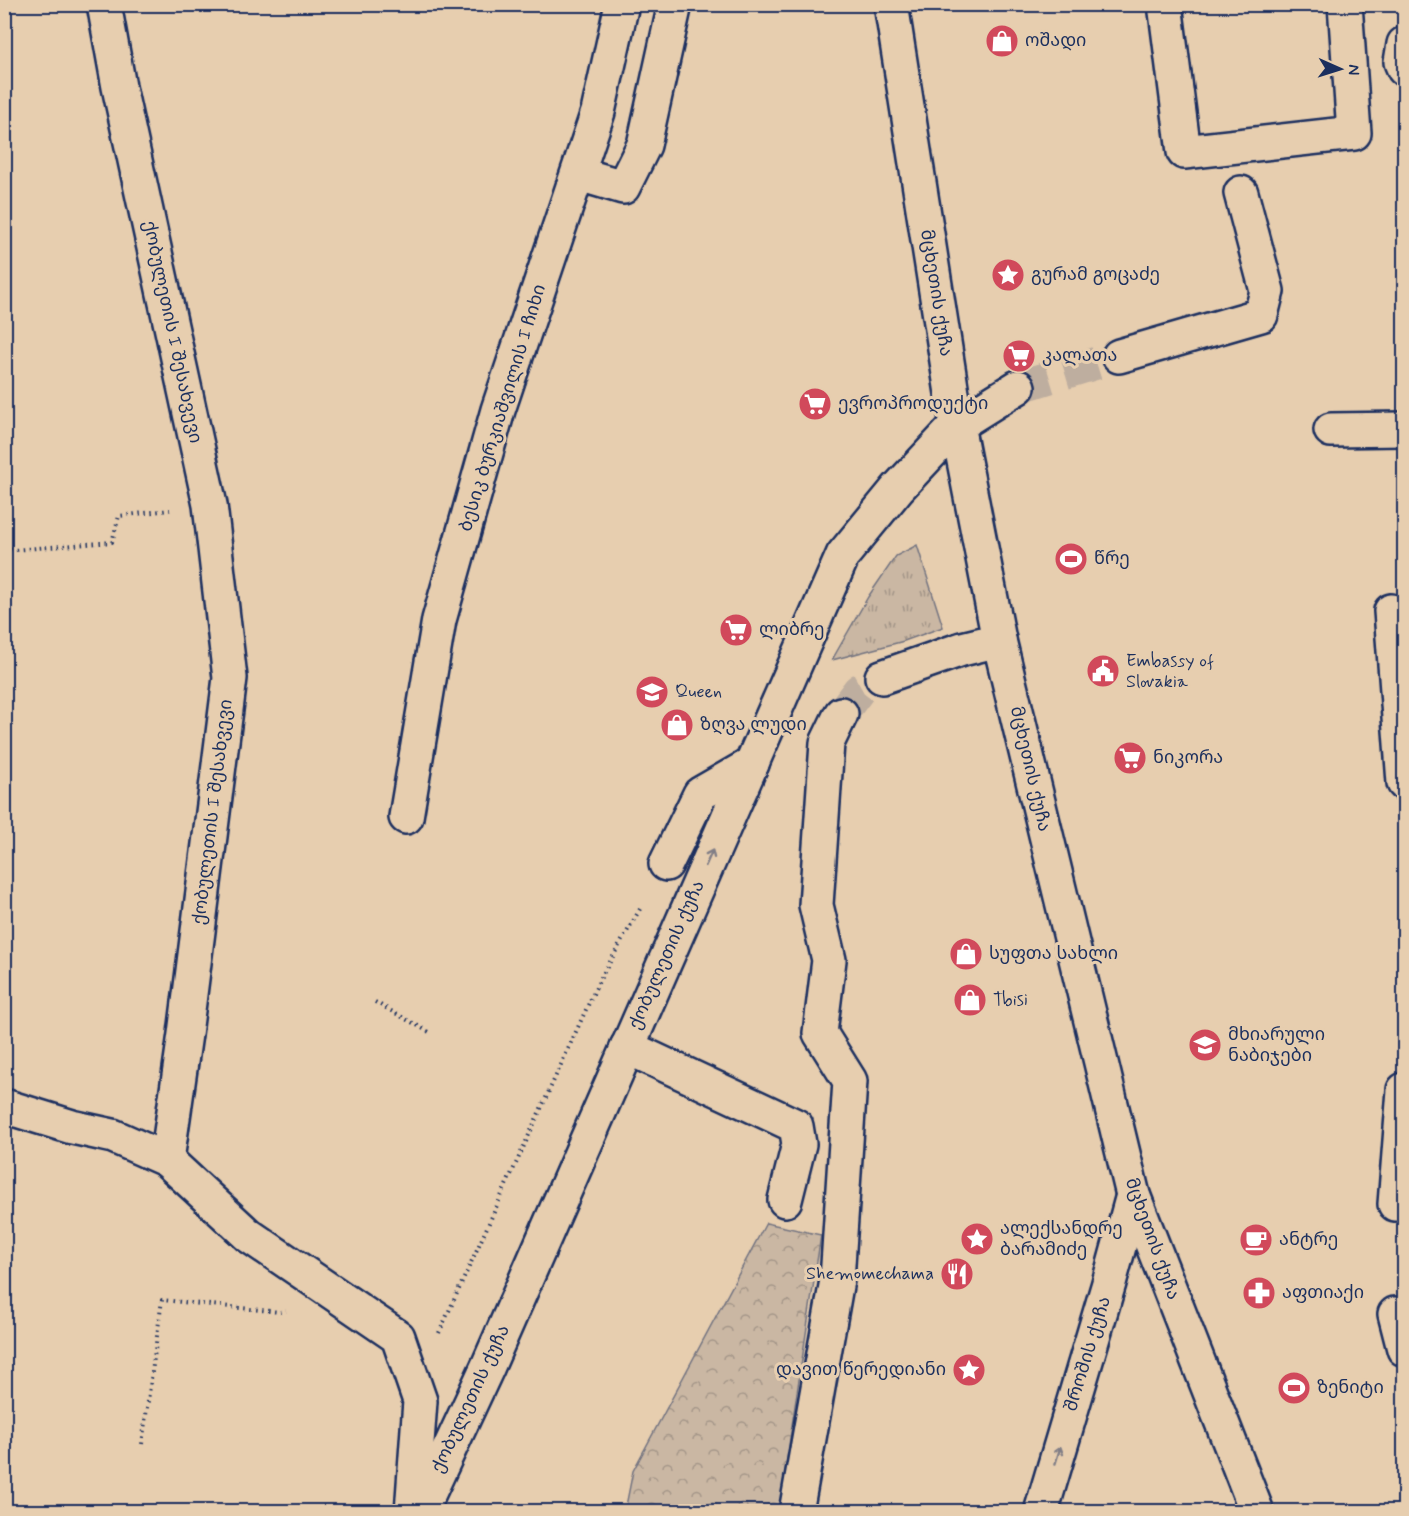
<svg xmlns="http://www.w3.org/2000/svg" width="1409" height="1516" font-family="Mynerve,'Noto Sans Georgian',sans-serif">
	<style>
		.forest { fill: url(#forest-crowns); stroke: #727380; stroke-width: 1.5 }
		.park { fill: url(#park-tufts); stroke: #727380; stroke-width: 1.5 }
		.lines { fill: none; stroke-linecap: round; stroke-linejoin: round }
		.minor-tunnel { stroke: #beae9f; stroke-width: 33; stroke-dasharray: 33 16; stroke-linecap: butt }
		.minor-casing { stroke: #1b2f5e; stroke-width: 38 }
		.path { stroke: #1b2f5e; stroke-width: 4; stroke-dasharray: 1.5 4.5; stroke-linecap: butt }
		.minor { stroke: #e7ceaf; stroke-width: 33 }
		.oneway { stroke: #817e86 }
		.labels { text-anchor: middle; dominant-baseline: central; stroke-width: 6; stroke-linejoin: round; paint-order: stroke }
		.poi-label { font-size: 18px; fill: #1b2f5e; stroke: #e7ceaf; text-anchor: start }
		.street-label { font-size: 18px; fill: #1b2f5e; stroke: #e7ceaf }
	</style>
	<defs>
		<pattern id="forest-crowns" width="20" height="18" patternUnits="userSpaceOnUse" patternTransform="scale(1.5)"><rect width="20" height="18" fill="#cab7a3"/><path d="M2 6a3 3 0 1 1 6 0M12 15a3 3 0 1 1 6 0" fill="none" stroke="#a39588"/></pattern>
		<pattern id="park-tufts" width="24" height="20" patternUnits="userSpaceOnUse" patternTransform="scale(1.5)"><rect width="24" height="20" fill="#cab7a3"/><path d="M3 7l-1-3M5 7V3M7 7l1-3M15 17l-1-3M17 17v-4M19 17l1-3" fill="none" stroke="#a39588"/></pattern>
	</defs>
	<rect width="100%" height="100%" fill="#e7ceaf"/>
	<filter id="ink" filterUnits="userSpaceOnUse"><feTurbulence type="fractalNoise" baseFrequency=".0167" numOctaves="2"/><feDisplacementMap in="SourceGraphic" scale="12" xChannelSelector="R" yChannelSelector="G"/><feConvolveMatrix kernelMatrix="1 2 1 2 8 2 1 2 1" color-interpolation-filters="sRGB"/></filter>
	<g filter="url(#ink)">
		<!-- forest -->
		<path class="forest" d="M766,1223L821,1235L779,1511H625L633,1471Z"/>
		<!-- park -->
		<path class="park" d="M917,545L943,627L904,641L832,660L868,597L896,556Z"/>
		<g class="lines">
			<!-- minor-tunnel -->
			<g class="minor-tunnel">
				<path d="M1018,387L1119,356"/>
				<path d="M841,714L859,690L882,677"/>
			</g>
			<defs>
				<g id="minor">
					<path d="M104,4L119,87L210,505L230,678L185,1034L167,1160"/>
					<path d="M891,4L957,425L999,640L1133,1195L1257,1512"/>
					<path d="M1165,4L1184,152L1354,133L1345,4"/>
					<path d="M1404,44L1401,62L1404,69"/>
					<path d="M579,174L623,187L644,145L675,4"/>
					<path d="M1119,356L1261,315L1267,291L1241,193"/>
					<path d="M1331,430L1404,429"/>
					<path d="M1391,611L1404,783"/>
					<path d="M882,677L962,649L999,640"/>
					<path d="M406,817L439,620L498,410L598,112L622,4"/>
					<path d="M666,864L700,794L752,764"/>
					<path d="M627,1047L796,1126L799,1144L785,1200"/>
					<path d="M4,1106L72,1127L113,1136L167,1160L248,1235L398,1337L420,1401L412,1512"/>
					<path d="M1395,1204L1404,1090"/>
					<path d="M1395,1314L1404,1349"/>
					<path d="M420,1512L488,1366L843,555L898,488L957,425L1018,387"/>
					<path d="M796,1512L837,1280L850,1081L820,1033L829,960L816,905L827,743L841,714"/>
					<path d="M1041,1512L1109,1283L1133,1195"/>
				</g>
			</defs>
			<!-- minor casing -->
			<use href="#minor" class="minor-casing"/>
			<!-- path -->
			<g class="path">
				<path d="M4,548L13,550L112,542L119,516L170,510"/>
				<path d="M375,1002L431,1033"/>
				<path d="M439,1333L599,981L640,909"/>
				<path d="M142,1444L162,1300L280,1312L286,1311"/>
			</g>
			<!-- minor -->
			<use href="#minor" class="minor"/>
		</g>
		<!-- one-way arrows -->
		<defs><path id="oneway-shaft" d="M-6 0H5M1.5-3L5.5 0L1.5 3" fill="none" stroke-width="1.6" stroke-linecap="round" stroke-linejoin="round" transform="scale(1.5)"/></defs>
		<g class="oneway">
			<use href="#oneway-shaft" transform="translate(709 858) rotate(-66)"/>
			<use href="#oneway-shaft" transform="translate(1058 1455) rotate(-73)"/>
		</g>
	</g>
	<!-- icons -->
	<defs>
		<symbol id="shop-disc" viewBox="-11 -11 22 22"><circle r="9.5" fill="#d1495b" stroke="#e7ceaf"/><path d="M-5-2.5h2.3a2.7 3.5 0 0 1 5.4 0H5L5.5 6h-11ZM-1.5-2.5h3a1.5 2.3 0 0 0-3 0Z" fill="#fff"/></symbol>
		<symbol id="sight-disc" viewBox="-11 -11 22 22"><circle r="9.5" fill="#d1495b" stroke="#e7ceaf"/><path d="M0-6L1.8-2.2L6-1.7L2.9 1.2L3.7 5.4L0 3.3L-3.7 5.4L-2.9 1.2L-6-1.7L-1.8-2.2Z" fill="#fff"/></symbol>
		<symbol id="supermarket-disc" viewBox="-11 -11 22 22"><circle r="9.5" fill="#d1495b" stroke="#e7ceaf"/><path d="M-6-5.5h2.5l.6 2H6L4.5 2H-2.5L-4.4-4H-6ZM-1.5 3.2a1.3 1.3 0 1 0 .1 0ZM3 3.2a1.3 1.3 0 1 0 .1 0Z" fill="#fff"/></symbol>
		<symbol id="stadium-disc" viewBox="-11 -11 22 22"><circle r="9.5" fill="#d1495b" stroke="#e7ceaf"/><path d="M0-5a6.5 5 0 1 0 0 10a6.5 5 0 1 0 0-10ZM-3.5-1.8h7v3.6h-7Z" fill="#fff"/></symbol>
		<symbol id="civic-disc" viewBox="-11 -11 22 22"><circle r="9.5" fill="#d1495b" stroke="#e7ceaf"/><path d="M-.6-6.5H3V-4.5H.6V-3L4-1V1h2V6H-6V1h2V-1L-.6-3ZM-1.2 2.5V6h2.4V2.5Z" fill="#fff"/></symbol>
		<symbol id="school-disc" viewBox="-11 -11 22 22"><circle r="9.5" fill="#d1495b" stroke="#e7ceaf"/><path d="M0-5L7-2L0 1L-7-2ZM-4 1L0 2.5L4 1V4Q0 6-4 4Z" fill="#fff"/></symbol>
		<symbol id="cafe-disc" viewBox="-11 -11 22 22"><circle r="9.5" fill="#d1495b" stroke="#e7ceaf"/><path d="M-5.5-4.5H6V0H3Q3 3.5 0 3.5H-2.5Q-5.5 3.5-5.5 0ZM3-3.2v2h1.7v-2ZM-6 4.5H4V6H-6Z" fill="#fff"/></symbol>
		<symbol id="restaurant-disc" viewBox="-11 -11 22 22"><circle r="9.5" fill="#d1495b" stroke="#e7ceaf"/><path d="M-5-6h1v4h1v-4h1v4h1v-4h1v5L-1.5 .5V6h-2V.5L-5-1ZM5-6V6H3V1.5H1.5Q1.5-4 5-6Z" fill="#fff"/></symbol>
		<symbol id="pharmacy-disc" viewBox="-11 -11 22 22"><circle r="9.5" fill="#d1495b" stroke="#e7ceaf"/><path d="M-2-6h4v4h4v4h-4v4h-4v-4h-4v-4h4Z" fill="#fff"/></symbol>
	</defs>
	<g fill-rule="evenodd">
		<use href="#shop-disc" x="983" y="22" width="38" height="38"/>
		<use href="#sight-disc" x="989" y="256" width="38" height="38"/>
		<use href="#supermarket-disc" x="1000" y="337" width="38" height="38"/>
		<use href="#supermarket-disc" x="796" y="385" width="38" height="38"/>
		<use href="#stadium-disc" x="1052" y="540" width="38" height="38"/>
		<use href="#supermarket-disc" x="717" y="611" width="38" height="38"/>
		<use href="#civic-disc" x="1084" y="652" width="38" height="38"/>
		<use href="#school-disc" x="633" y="673" width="38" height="38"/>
		<use href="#shop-disc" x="658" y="706" width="38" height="38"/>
		<use href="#supermarket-disc" x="1111" y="739" width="38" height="38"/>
		<use href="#shop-disc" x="947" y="935" width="38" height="38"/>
		<use href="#shop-disc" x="951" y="981" width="38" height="38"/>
		<use href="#school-disc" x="1186" y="1026" width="38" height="38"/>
		<use href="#sight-disc" x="958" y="1220" width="38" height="38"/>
		<use href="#cafe-disc" x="1237" y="1221" width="38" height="38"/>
		<use href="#restaurant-disc" x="938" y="1255" width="38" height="38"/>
		<use href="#pharmacy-disc" x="1240" y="1274" width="38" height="38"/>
		<use href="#sight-disc" x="950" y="1351" width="38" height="38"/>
		<use href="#stadium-disc" x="1275" y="1369" width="38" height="38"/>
	</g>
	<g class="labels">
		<!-- poi labels -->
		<g class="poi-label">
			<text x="1025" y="41">ოშადი</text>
			<text x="1031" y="275">გურამ გოცაძე</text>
			<text x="1042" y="356">კალათა</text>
			<text x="838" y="404">ევროპროდუქტი</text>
			<text x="1094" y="559">წრე</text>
			<text x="759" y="630">ლიბრე</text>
			<text x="1126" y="661">Embassy of<tspan x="1126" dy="21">Slovakia</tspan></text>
			<text x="675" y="692">Queen</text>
			<text x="700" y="725">ზღვა ლუდი</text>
			<text x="1153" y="758">ნიკორა</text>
			<text x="989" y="954">სუფთა სახლი</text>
			<text x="993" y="1000">Tbisi</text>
			<text x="1228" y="1035">მხიარული<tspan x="1228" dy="21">ნაბიჯები</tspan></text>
			<text x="1000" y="1229">ალექსანდრე<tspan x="1000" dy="21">ბარამიძე</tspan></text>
			<text x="1279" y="1240">ანტრე</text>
			<text x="934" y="1274" text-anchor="end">Shemomechama</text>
			<text x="1282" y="1293">აფთიაქი</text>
			<text x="946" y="1370" text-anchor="end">დავით წერედიანი</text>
			<text x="1317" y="1388">ზენიტი</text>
		</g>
		<!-- street labels -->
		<g class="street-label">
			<text transform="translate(936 293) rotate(81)">მცხეთის ქუჩა</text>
			<text transform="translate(172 332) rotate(78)">ქობულეთის I შესახვევი</text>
			<text transform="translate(503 408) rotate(-73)">ბესიკ ბურკიაშვილის I ჩიხი</text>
			<text transform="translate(1030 769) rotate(77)">მცხეთის ქუჩა</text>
			<text transform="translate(213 812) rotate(-83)">ქობულეთის I შესახვევი</text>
			<text transform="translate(667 955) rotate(-66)">ქობულეთის ქუჩა</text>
			<text transform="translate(1152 1239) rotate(70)">მცხეთის ქუჩა</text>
			<text transform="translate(1088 1354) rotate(-73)">შროშის ქუჩა</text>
			<text transform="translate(471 1399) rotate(-65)">ქობულეთის ქუჩა</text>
		</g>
	</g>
	<!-- margin -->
	<rect width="1409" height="1516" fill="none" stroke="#e7ceaf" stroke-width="24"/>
	<rect x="12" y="12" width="1385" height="1492" fill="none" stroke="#1b2f5e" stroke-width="2" filter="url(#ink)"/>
	<!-- north arrow -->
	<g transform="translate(1340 69) rotate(93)" stroke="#e7ceaf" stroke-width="4.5" paint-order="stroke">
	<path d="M0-4.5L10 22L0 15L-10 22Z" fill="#1b2f5e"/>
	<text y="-9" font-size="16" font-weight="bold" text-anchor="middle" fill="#1b2f5e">N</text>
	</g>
</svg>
